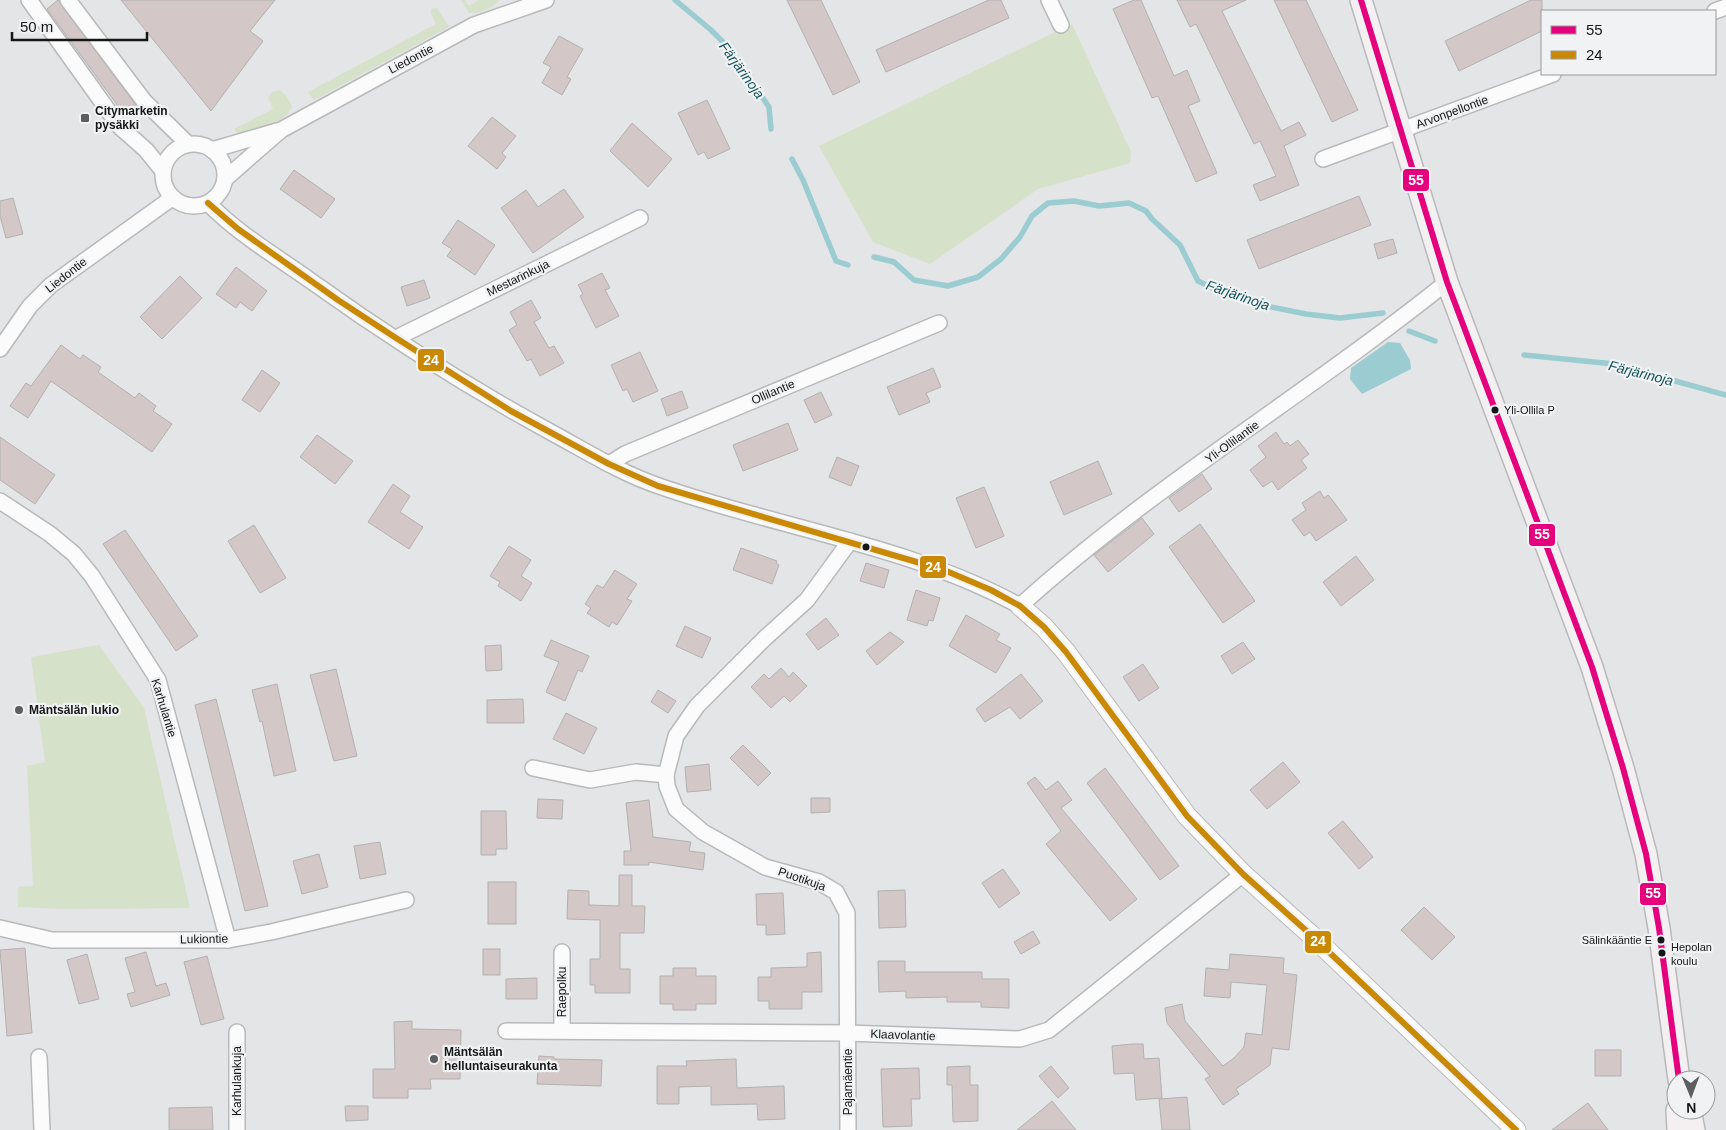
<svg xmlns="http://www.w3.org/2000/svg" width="1726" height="1130" font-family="Arial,sans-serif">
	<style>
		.green { fill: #d5e1c9 }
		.water { fill: #9accd2 }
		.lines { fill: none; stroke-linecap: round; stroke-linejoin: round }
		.stream { stroke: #9accd2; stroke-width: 5.5 }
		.building { fill: #d3c8c7; stroke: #b1b1b2 }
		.minor-casing { stroke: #b8b9ba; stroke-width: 18 }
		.tertiary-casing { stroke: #b8b9ba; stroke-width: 21 }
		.secondary-casing { stroke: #b8b9ba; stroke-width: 24 }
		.minor { stroke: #fbfbfb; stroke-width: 15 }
		.tertiary { stroke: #fbfbfb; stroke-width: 19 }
		.secondary { stroke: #f4eff0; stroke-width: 21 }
		.bus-1-casing { stroke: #f0f2f4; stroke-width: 10 }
		.bus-2-casing { stroke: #f0f2f4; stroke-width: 10 }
		.bus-1 { stroke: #e5007d; stroke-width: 6 }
		.bus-2 { stroke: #ca8904; stroke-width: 6 }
		.poi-dot { fill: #5d5e5f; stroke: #f0f2f4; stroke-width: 2 }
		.bus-dot { fill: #151616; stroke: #f0f2f4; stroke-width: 2 }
		.labels { text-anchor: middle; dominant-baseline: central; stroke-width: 4.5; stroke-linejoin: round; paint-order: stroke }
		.bus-label { font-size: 11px; fill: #151616; stroke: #f0f2f4; text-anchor: start }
		.street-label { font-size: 12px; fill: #151616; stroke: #f0f2f4 }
		.poi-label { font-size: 12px; font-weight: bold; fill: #151616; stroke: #f0f2f4; text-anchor: start }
		.water-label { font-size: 14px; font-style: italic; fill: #135358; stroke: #f0f2f4 }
		.line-badge { stroke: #f0f2f4; stroke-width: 2 }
		.badge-label { font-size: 14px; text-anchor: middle; font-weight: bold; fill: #fff }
	</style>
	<rect width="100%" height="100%" fill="#e4e5e6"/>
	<!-- green -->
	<g class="green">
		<path d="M461,0H465L469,6L479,0H499C493,8 479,14 469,13Z"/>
		<path d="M437,8L449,27L314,100L308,92L436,24L431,13V9Z"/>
		<path d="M1072,24L1131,152L1130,163L1038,189L930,264L873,242L819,146Z"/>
		<path d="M280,90L287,97L292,107C284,125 255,130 238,135L234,129L273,109L268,98L272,92Z"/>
		<path d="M99,645L144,708L190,908L64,909L18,907V887L33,886L27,766L45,762L31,657Z"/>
	</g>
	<!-- water -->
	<path class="water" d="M1388,342L1400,343L1410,360L1411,369L1362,394L1350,379L1351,368Z"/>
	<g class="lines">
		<!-- stream -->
		<g class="stream">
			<path d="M675,0L711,30L728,47L769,107L771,129"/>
			<path d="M792,159L803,180L836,261L848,265"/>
			<path d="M874,257L894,262L914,280L948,286L978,277L1001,259L1020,237L1032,216L1048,203L1074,201L1099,206L1129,203L1146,211L1152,219L1180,245L1198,281L1223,293L1266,306L1306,314L1340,318L1383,313"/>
			<path d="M1409,331L1435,341"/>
			<path d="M1524,355L1614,364L1726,395"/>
		</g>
	</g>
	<!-- building -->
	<g class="building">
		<path d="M58,0L138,108L126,117L47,9Z"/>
		<path d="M121,0H275L250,31L263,41L211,111Z"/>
		<path d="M787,0H821L860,82L833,95Z"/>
		<path d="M989,0H1001L1009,18L886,72L876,50Z"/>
		<path d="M1134,0H1141L1174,76L1187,70L1200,101L1188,106L1217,173L1196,182L1158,96L1152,98L1113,9Z"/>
		<path d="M1177,0H1246L1222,11L1281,131L1299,122L1306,135L1284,146L1299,185L1260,201L1253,185L1276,176L1260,141L1254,144L1196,24L1190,27Z"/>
		<path d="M1274,0H1306L1358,110L1332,122Z"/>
		<path d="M1531,0H1542V31L1459,71L1445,41Z"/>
		<path d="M559,36L583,49L567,77L571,79L562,95L542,83L551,67L543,63Z"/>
		<path d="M707,100L730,149L708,159L704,152L698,155L678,113Z"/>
		<path d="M492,117L516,136L502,153L506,157L497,169L468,146Z"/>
		<path d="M632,123L672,159L648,187L610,151Z"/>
		<path d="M294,170L335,199L321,218L280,189Z"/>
		<path d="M564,189L584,217L533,253L501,208L526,190L538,207Z"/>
		<path d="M1359,196L1371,225L1259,269L1247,240Z"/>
		<path d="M13,198L23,234L6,238L0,216V201Z"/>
		<path d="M458,220L495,245L475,275L447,256L452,249L442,243Z"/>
		<path d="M1393,239L1397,253L1378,259L1374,244Z"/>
		<path d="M236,267L267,291L252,311L240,302L236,308L216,294Z"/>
		<path d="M602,273L610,288L605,290L619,316L596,328L580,296L583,294L578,285Z"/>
		<path d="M180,276L202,298L162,339L140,317Z"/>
		<path d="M424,280L430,298L407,306L401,287Z"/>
		<path d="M531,300L541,318L534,322L549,348L554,346L564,363L540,376L531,359L527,361L509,330L517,325L510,312Z"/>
		<path d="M61,345L80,359L83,355L101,367L98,372L135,398L139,393L156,406L153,411L172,424L152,452L51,381L28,418L10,406L26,383L31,386Z"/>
		<path d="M640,352L658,391L633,402L627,389L623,391L611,365Z"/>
		<path d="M933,368L941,387L926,393L930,402L899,415L887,387Z"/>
		<path d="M262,370L280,383L260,412L242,400Z"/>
		<path d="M682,391L688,408L667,416L661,399Z"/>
		<path d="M821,392L832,415L815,423L804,400Z"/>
		<path d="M788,423L798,450L743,471L733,445Z"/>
		<path d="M1276,432L1284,444L1287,442L1290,446L1298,440L1309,454L1301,460L1307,468L1278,490L1272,481L1263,487L1250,470L1266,457L1258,446Z"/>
		<path d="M317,435L353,461L335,484L300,457Z"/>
		<path d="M0,437L55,475L35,504L0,480Z"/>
		<path d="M837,457L859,466L851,486L829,477Z"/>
		<path d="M1098,461L1112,494L1064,515L1050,482Z"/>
		<path d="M1202,474L1212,489L1179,512L1169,498Z"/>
		<path d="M393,484L410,496L400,512L423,527L409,549L368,522Z"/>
		<path d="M984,487L1004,536L976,548L956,498Z"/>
		<path d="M1320,491L1324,498L1328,495L1333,501L1347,520L1316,541L1310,532L1304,536L1292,520L1306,510L1302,503Z"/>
		<path d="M1142,518L1154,534L1108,572L1094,555Z"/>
		<path d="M1200,524L1255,601L1223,623L1169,547Z"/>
		<path d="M254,525L286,578L260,593L228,541Z"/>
		<path d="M125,530L198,636L176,651L103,544Z"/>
		<path d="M509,546L531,560L521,576L532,583L521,601L498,586L500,582L490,576Z"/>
		<path d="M741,548L777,561L776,563L779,565L772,584L733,570Z"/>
		<path d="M1356,556L1374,580L1341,606L1323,582Z"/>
		<path d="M866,563L889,570L884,588L860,581Z"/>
		<path d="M615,570L637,584L627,599L632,601L617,625L612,622L609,627L587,613L591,608L585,604L597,585L603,588Z"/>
		<path d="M916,590L940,598L933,621L929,620L927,626L907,620Z"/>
		<path d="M966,615L1000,634L996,640L1011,648L996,673L949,646Z"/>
		<path d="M826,618L839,635L818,650L806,634Z"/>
		<path d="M685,626L711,638L702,658L676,646Z"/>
		<path d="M890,632L904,642L877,665L866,651Z"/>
		<path d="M551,640L589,656L582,672L578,670L565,701L546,692L559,662L544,656Z"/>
		<path d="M1243,642L1255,659L1232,674L1221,656Z"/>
		<path d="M501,645L502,670L486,671L485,646Z"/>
		<path d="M1143,664L1159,688L1139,701L1123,677Z"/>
		<path d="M781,668L789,677L793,672L807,686L790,702L784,696L771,708L751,687L764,674L769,679Z"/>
		<path d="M336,669L357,756L334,761L310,675Z"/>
		<path d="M1021,674L1043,701L1020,719L1010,707L985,722L976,709Z"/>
		<path d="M277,684L296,771L274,776L262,721L260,722L252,690Z"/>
		<path d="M658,690L676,701L668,713L651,702Z"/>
		<path d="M216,699L268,906L245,911L195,705Z"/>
		<path d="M523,699L524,723H487V700Z"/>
		<path d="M566,713L597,728L584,754L553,739Z"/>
		<path d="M743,745L771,773L758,786L730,758Z"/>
		<path d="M1283,762L1300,782L1267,809L1250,790Z"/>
		<path d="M709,764L711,790L687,792L685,767Z"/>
		<path d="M1105,768L1179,866L1160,880L1087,783Z"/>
		<path d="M1035,777L1046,790L1058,781L1072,800L1061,808L1137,899L1110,921L1046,844L1061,831L1027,783Z"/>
		<path d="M811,798H830V812L811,813Z"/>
		<path d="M538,799L563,800L562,819L537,818Z"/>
		<path d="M649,800L653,837L691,842L689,851L705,853L703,870L649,862V865H624V851H631L626,803Z"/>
		<path d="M481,811H506L507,849H496V855H481Z"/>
		<path d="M1343,821L1373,857L1359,869L1328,833Z"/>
		<path d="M380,842L386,874L360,879L354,846Z"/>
		<path d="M319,854L328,887L302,894L293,861Z"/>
		<path d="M1003,869L1020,893L999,908L982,883Z"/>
		<path d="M619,875H632V906H645L644,933H620V969H630V993H595V985H590V959H600V920L567,919L568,890L589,891V905L619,906Z"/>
		<rect x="488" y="882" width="28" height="42"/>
		<path d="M905,890L906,927L879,928L878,891Z"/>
		<path d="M783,893L785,934L766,935V925H757L756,894Z"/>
		<path d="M1424,907L1455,937L1432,960L1401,930Z"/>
		<path d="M1033,931L1040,943L1021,954L1014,942Z"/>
		<path d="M25,948L32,1033L7,1036L0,950Z"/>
		<rect x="483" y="949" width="17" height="26"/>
		<path d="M146,952L156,986L166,983L170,995L131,1007L127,994L135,992L125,958Z"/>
		<path d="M821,952L822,992H802V1009H769V1001H758V977H771V968L807,967V953Z"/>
		<path d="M87,954L99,999L79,1004L67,960Z"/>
		<path d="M1230,954L1284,958L1283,973L1297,975L1289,1050L1272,1048L1270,1065L1236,1089L1239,1094L1223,1105L1205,1079L1210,1076L1167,1023L1165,1008L1182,1004L1185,1021L1223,1066L1234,1058L1244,1047L1246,1033L1262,1035L1267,985L1231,982L1230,998L1204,996L1206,968L1229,970Z"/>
		<path d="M207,956L224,1019L201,1025L184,962Z"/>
		<path d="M878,961H905V972H982V979H1009V1008L981,1007V1002H947V997L906,998V991L879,992Z"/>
		<path d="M673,968H696V976H716V1004H696V1010H673V1004H660V976H673Z"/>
		<path d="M537,978V999H506V979Z"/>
		<path d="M412,1021V1029L461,1030L460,1079H430L431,1089H408V1098H373V1069H395L394,1022Z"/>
		<path d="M1132,1044H1143L1144,1059L1159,1058L1162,1098L1136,1100L1134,1073L1114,1074L1112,1046Z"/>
		<rect x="1595" y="1050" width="26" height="26"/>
		<path d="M539,1056L554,1057V1059L602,1060L601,1086L537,1084Z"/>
		<path d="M736,1059L737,1088L784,1086L785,1119L758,1120L757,1104L711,1105V1086L679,1087V1104H657V1066H687L686,1061Z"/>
		<path d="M970,1066V1085H978V1121L953,1122L952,1085H947V1067Z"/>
		<path d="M1051,1066L1069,1088L1058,1098L1039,1076Z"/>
		<path d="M919,1068L920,1099H911L912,1126L883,1127L881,1069Z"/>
		<path d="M1187,1097L1190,1130H1162L1159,1099Z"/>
		<path d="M1052,1101L1076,1130H1017L1044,1108Z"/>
		<path d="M1588,1103L1608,1130H1552Z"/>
		<path d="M345,1106H368V1120L346,1121Z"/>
		<path d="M212,1107L213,1130H169V1108Z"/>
	</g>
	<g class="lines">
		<defs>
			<g id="minor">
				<path d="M29,0L120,127L146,150L163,171"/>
				<path d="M68,0L144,101L188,144"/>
				<path d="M1049,0L1061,25"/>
				<path d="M1715,11L1726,7"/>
				<circle cx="194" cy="175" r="31"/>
				<path d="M212,150L277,131"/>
				<path d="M1323,159L1553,74"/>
				<path d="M225,179L281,130L474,25L546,0"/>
				<path d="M208,203C238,234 276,256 311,281C389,337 471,389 556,435C589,453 623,474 659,486C778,528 909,545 1020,606C1151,487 1309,393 1447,282"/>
				<path d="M396,338L640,218"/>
				<path d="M0,349L30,306L51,285L172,198"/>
				<path d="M609,464L625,454L939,323"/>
				<path d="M0,501L50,534L74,554L92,576L158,680L228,940"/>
				<path d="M533,768L590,780L636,772L666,775L667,786L676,809L703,832L765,867L819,882L836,892L847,913L848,1130"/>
				<path d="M666,775L676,736L697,706L764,639L807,600L850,541"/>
				<path d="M0,928L52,940H228L271,932L406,900"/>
				<path d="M506,1031L847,1033L1020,1039L1049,1030L1243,874"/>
				<path d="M562,1031V952"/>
				<path d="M39,1057L42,1130"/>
				<path d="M237,1130V1032"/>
			</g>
			<path id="tertiary" d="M1020,606L1044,627L1066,652L1187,816L1243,874L1310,934L1516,1130"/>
			<g id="secondary">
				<path d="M1361,0L1447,282L1592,667L1623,768L1646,854L1659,928L1679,1080"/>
				<path d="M1677,1110L1678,1130"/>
				<path d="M1690,1110L1694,1130"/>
			</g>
		</defs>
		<!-- minor casing -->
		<use href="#minor" class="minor-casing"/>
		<!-- tertiary casing -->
		<use href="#tertiary" class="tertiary-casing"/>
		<!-- secondary casing -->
		<use href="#secondary" class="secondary-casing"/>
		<!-- minor -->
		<use href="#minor" class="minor"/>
		<!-- tertiary -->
		<use href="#tertiary" class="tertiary"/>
		<!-- secondary -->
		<use href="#secondary" class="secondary"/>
		<defs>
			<path id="bus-1" d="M1361,0L1447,282L1592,667L1623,768L1646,854L1659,928L1679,1080"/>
			<path id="bus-2" d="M208,203L238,229L338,300L396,338L511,411L609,464L658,486L944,570L991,590L1020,606L1044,627L1066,652L1187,816L1243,874L1310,934L1516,1130"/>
		</defs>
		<!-- bus-1 casing -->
		<use href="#bus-1" class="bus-1-casing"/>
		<!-- bus-2 casing -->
		<use href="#bus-2" class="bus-2-casing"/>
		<!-- bus-1 -->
		<use href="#bus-1" class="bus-1"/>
		<!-- bus-2 -->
		<use href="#bus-2" class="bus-2"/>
	</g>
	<!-- markers -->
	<g class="poi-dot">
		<rect x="80" y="113" width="10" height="10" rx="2.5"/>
		<circle cx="19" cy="710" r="5"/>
		<circle cx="434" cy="1059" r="5"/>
	</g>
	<g class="bus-dot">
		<circle cx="1495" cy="410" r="4.5"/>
		<circle cx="866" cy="547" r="4.5"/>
		<circle cx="1661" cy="940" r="4.5"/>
		<circle cx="1662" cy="953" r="4.5"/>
	</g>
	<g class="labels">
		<!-- bus labels -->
		<g class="bus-label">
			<text x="1504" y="410">Yli-Ollila P</text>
			<text x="1652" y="940" text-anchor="end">Sälinkääntie E</text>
			<text x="1671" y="947">Hepolan<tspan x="1671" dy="14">koulu</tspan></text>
		</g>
		<!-- street labels -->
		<g class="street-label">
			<text transform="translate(411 59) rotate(-28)">Liedontie</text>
			<text transform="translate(1452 112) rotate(-20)">Arvonpellontie</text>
			<text transform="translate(66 275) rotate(-38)">Liedontie</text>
			<text transform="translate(518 278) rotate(-26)">Mestarinkuja</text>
			<text transform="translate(773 392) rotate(-23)">Ollilantie</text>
			<text transform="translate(1232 442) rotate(-36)">Yli-Ollilantie</text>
			<text transform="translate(164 708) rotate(73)">Karhulantie</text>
			<text transform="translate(802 879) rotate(19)">Puotikuja</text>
			<text transform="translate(204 939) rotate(-1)">Lukiontie</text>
			<text transform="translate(562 992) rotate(-90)">Raepolku</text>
			<text transform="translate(903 1035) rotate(2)">Klaavolantie</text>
			<text transform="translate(237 1081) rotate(-90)">Karhulankuja</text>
			<text transform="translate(848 1082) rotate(-90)">Pajamäentie</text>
		</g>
		<!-- poi labels -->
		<g class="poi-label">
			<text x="95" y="111">Citymarketin<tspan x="95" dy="14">pysäkki</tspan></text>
			<text x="29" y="710">Mäntsälän lukio</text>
			<text x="444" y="1052">Mäntsälän<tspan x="444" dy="14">helluntaiseurakunta</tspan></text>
		</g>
		<!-- water labels -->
		<g class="water-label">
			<text transform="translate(742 70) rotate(54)">Färjärinoja</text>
			<text transform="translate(1238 295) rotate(19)">Färjärinoja</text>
			<text transform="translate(1641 373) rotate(14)">Färjärinoja</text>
		</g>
	</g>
	<g class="line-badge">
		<rect x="1402" y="168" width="28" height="24" rx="5" fill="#e5007d"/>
		<rect x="417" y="348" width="28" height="24" rx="5" fill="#ca8904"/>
		<rect x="1528" y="523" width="28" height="24" rx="5" fill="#e5007d"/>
		<rect x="919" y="555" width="28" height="24" rx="5" fill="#ca8904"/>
		<rect x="1639" y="882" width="28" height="24" rx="5" fill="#e5007d"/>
		<rect x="1304" y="930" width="28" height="24" rx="5" fill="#ca8904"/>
	</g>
	<g class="badge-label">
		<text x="1416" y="185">55</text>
		<text x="431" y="365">24</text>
		<text x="1542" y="539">55</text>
		<text x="933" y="572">24</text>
		<text x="1653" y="898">55</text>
		<text x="1318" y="946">24</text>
	</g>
	<!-- legend -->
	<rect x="1541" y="10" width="175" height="65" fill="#f0f2f4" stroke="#989a9b"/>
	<rect x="1551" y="26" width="25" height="8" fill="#e5007d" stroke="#989a9b"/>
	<text x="1586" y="35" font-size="15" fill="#151616">55</text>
	<rect x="1551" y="51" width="25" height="8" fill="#ca8904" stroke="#989a9b"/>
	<text x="1586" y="60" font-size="15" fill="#151616">24</text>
	<!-- north arrow -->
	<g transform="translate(1691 1095) rotate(179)"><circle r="24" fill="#f0f2f4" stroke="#989a9b"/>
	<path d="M0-4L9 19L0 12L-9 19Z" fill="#5d5e5f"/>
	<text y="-8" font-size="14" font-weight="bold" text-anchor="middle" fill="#151616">N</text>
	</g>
	<!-- scale -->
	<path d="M12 32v8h135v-8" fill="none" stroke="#151616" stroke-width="2.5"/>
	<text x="20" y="32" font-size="15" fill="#151616" stroke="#f0f2f4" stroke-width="4" paint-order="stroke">50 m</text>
</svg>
